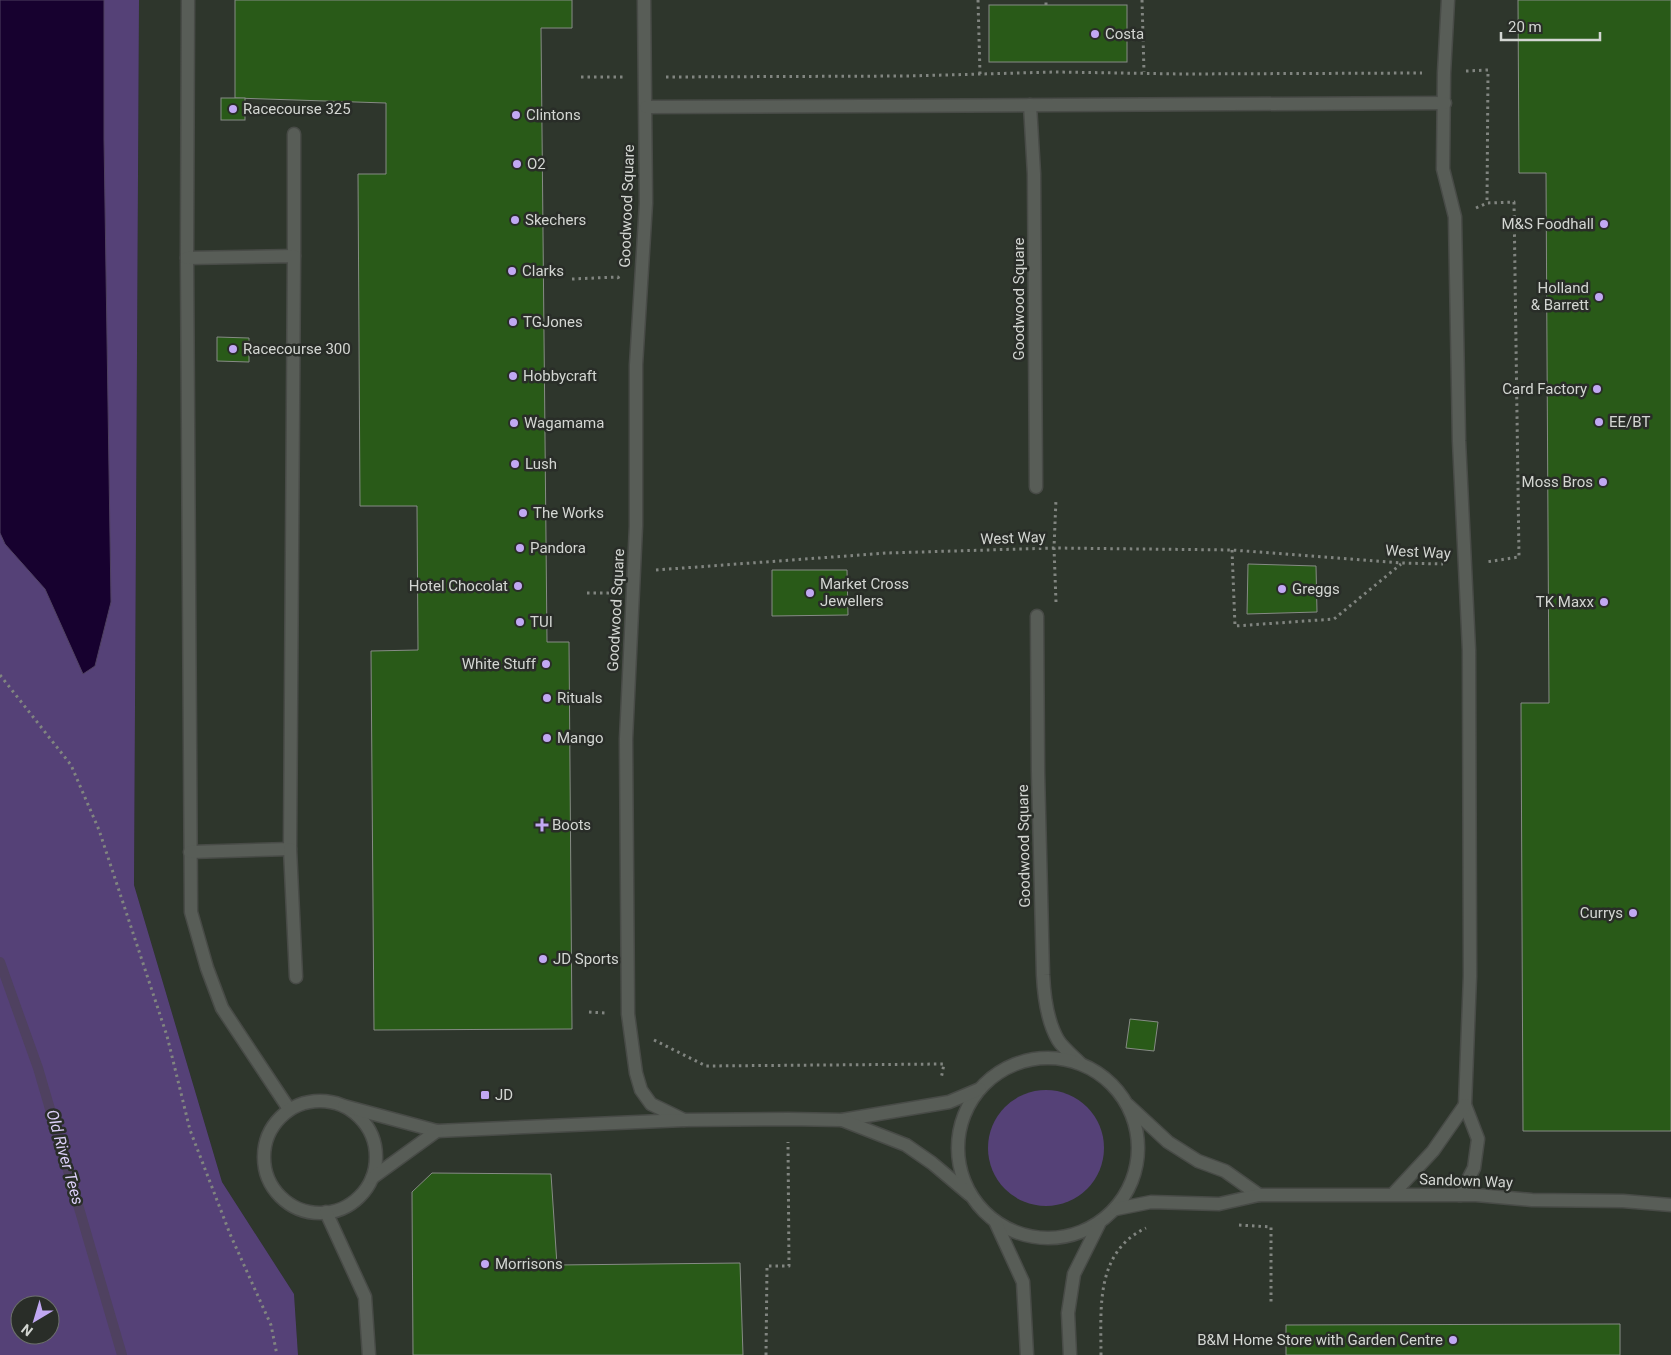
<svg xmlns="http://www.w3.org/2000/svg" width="1671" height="1355" font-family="Roboto,sans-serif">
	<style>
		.built { fill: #2e362c }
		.green { fill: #554177; fill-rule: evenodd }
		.water { fill: #17012f; stroke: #4f4160 }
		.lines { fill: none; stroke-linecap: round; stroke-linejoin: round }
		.stream { stroke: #4f4160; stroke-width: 10 }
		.building { fill: #295a18; stroke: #868b85 }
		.lane-casing { stroke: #484b47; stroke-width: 15 }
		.street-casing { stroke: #484b47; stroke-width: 15 }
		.path { stroke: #818580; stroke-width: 3; stroke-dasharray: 2.5 4; stroke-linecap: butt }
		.lane { stroke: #585d57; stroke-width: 12 }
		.street { stroke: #585d57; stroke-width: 12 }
		.poi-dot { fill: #c1a8f3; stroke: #292d28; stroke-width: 2 }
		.labels { text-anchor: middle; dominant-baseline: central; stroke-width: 5; stroke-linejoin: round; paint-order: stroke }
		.poi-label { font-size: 15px; fill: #d3d6d2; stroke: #292d28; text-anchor: start }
		.street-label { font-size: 15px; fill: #d3d6d2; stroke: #292d28 }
		.water-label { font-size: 16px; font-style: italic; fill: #dbcff7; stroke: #292d28 }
	</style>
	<rect width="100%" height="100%" fill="#292d28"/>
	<!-- built -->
	<path class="built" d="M139,0H1671V1355H298L294,1294L222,1182L134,885Z"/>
	<!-- green -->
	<g class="green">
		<path d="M0,0H139L134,885L222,1182L294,1294L298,1355H0ZM20,1305H50V1335H20Z"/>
		<circle cx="1046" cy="1148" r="58"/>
	</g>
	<!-- water -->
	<path class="water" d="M0,0H104V139L111,602L95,666L83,674L45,589L5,544L0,533Z"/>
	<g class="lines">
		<!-- stream -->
		<path class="stream" d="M0,962L38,1068L122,1355"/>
	</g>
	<!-- building -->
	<g class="building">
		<path d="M235,0H572V28H541L547,642H569L572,1029L374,1030L371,651L418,650L417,506H360L358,174H386V103L235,98Z"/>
		<path d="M1518,0H1671V1131H1523L1521,703H1549L1546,173H1519Z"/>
		<rect x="989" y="5" width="138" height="57"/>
		<rect x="221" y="98" width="24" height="22"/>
		<path d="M217,337L249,338V362L217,361Z"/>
		<path d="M1248,564L1316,566L1317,612L1247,614Z"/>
		<path d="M772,570H847L848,615L772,616Z"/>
		<path d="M1130,1019L1158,1022L1154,1051L1126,1048Z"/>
		<path d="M432,1173L551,1174L557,1265L740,1263L743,1355H413L412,1192Z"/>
		<path d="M1620,1324V1355H1286V1325Z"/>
	</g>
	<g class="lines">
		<defs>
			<g id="lane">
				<path d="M188,0L187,258L191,912L207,968L222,1008L289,1109"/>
				<path d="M644,0L646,203L636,365V526L626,739L628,1014L636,1073L641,1090L651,1104L684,1120"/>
				<path d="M1448,0L1444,73L1443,169L1455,217L1459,441L1469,650L1470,976L1465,1105L1478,1139L1474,1168L1460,1195"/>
				<path d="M1030,105L1034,174L1036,487"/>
				<path d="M646,107L1445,103"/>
				<path d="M294,134V256"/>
				<path d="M187,258L294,256L290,849L190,852"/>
				<path d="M1037,616L1038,772L1043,975C1044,996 1047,1021 1058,1040C1063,1048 1073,1056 1080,1063"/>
				<path d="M290,849L296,977"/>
				<path d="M1393,1194L1433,1151L1465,1105"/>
			</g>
			<g id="street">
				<circle cx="1048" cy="1148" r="90"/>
				<circle cx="320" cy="1157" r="56"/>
				<path d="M1128,1105L1168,1142L1198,1161L1225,1171L1259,1195"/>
				<path d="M344,1106L437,1131L684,1120L788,1119L842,1120L949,1102L980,1089"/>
				<path d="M842,1120L906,1145L932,1163L970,1195"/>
				<path d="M372,1178L437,1131"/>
				<path d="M1116,1209L1151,1202L1219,1204L1259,1195H1476L1532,1200L1623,1201L1671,1205"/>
				<path d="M326,1212L365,1297L369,1355"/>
				<path d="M995,1221L1023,1282L1027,1355"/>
				<path d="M1070,1355L1068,1313L1074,1274L1099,1224"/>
			</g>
		</defs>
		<!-- lane casing -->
		<use href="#lane" class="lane-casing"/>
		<!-- street casing -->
		<use href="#street" class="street-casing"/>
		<!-- path -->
		<g class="path">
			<path d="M978,0L980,74"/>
			<path d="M1142,0L1144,72"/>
			<path d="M1046,5V0"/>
			<path d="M1466,71L1488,70L1487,203"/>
			<path d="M581,77H623"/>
			<path d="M666,77L908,76L1055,72L1183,74L1422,73"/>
			<path d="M1476,208L1487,203L1514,202L1519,557L1486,562"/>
			<path d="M572,279L618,277L619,279"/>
			<path d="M1232,550L1235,626L1334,619L1401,564"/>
			<path d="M656,570L887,553L1054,548L1232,550L1402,563L1443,564"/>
			<path d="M587,593H609"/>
			<path d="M1056,602L1054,548L1056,499"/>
			<path d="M0,675L71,765L99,830L167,1036L190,1130L230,1234L271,1325L277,1355"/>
			<path d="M589,1012L606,1013"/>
			<path d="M654,1040L706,1066L944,1064L941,1079"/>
			<path d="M1239,1225L1271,1227V1303"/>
			<path d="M766,1355L767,1266H789L788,1142"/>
			<path d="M1101,1355C1101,1308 1095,1252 1146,1228"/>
		</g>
		<!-- lane -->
		<use href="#lane" class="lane"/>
		<!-- street -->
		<use href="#street" class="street"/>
	</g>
	<!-- markers -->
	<g class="poi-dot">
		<circle cx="1095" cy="34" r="5"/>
		<circle cx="233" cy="109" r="5"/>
		<circle cx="516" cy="115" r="5"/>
		<circle cx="517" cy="164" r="5"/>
		<circle cx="515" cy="220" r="5"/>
		<circle cx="1604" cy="224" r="5"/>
		<circle cx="512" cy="271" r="5"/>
		<circle cx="1599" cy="297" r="5"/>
		<circle cx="513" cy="322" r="5"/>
		<circle cx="233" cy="349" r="5"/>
		<circle cx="513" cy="376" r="5"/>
		<circle cx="1597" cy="389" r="5"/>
		<circle cx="1599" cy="422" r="5"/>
		<circle cx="514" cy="423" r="5"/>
		<circle cx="515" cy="464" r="5"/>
		<circle cx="1603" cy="482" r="5"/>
		<circle cx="523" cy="513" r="5"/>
		<circle cx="520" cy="548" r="5"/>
		<circle cx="518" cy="586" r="5"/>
		<circle cx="1282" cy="589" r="5"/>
		<circle cx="810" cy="593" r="5"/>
		<circle cx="1604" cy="602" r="5"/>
		<circle cx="520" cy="622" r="5"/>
		<circle cx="546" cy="664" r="5"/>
		<circle cx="547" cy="698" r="5"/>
		<circle cx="547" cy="738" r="5"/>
		<path d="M539.5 817.5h5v5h5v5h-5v5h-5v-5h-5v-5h5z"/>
		<circle cx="1633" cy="913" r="5"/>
		<circle cx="543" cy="959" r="5"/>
		<rect x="480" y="1090" width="10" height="10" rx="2.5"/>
		<circle cx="485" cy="1264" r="5"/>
		<circle cx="1453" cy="1340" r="5"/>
	</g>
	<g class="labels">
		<!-- poi labels -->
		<g class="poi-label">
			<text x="1105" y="34">Costa</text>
			<text x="243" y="109">Racecourse 325</text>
			<text x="526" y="115">Clintons</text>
			<text x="527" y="164">O2</text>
			<text x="525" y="220">Skechers</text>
			<text x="1594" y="224" text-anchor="end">M&amp;S Foodhall</text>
			<text x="522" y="271">Clarks</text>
			<text x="1589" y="288" text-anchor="end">Holland<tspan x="1589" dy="17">&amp; Barrett</tspan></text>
			<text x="523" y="322">TGJones</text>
			<text x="243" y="349">Racecourse 300</text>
			<text x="523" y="376">Hobbycraft</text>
			<text x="1587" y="389" text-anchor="end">Card Factory</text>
			<text x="1609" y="422">EE/BT</text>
			<text x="524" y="423">Wagamama</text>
			<text x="525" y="464">Lush</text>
			<text x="1593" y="482" text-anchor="end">Moss Bros</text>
			<text x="533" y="513">The Works</text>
			<text x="530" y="548">Pandora</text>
			<text x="820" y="584">Market Cross<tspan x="820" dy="17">Jewellers</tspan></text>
			<text x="508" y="586" text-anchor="end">Hotel Chocolat</text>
			<text x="1292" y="589">Greggs</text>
			<text x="1594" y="602" text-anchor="end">TK Maxx</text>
			<text x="530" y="622">TUI</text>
			<text x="536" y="664" text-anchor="end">White Stuff</text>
			<text x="557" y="698">Rituals</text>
			<text x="557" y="738">Mango</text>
			<text x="552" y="825">Boots</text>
			<text x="1623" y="913" text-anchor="end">Currys</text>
			<text x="553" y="959">JD Sports</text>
			<text x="495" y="1095">JD</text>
			<text x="495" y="1264">Morrisons</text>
			<text x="1443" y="1340" text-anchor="end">B&amp;M Home Store with Garden Centre</text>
		</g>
		<!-- street labels -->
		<g class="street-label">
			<text transform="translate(627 206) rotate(-88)">Goodwood Square</text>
			<text transform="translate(1019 299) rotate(-90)">Goodwood Square</text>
			<text transform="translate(1013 538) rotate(-2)">West Way</text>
			<text transform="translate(1418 552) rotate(3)">West Way</text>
			<text transform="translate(616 610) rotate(-87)">Goodwood Square</text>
			<text transform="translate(1024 846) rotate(-91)">Goodwood Square</text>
			<text transform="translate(1466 1181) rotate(2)">Sandown Way</text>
		</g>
		<!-- water labels -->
		<g class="water-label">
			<text transform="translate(65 1157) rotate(74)">Old River Tees</text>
		</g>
	</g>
	<!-- north arrow -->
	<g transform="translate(35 1320) rotate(218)"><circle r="24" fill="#292d28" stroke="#6d716c"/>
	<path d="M0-4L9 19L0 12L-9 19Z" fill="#c1a8f3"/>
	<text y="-8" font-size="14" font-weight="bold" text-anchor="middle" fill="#d3d6d2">N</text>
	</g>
	<!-- scale -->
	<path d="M1501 32v8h99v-8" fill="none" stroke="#d3d6d2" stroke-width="2.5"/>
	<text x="1508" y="32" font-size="15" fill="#d3d6d2" stroke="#292d28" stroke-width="4" paint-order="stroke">20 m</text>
</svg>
